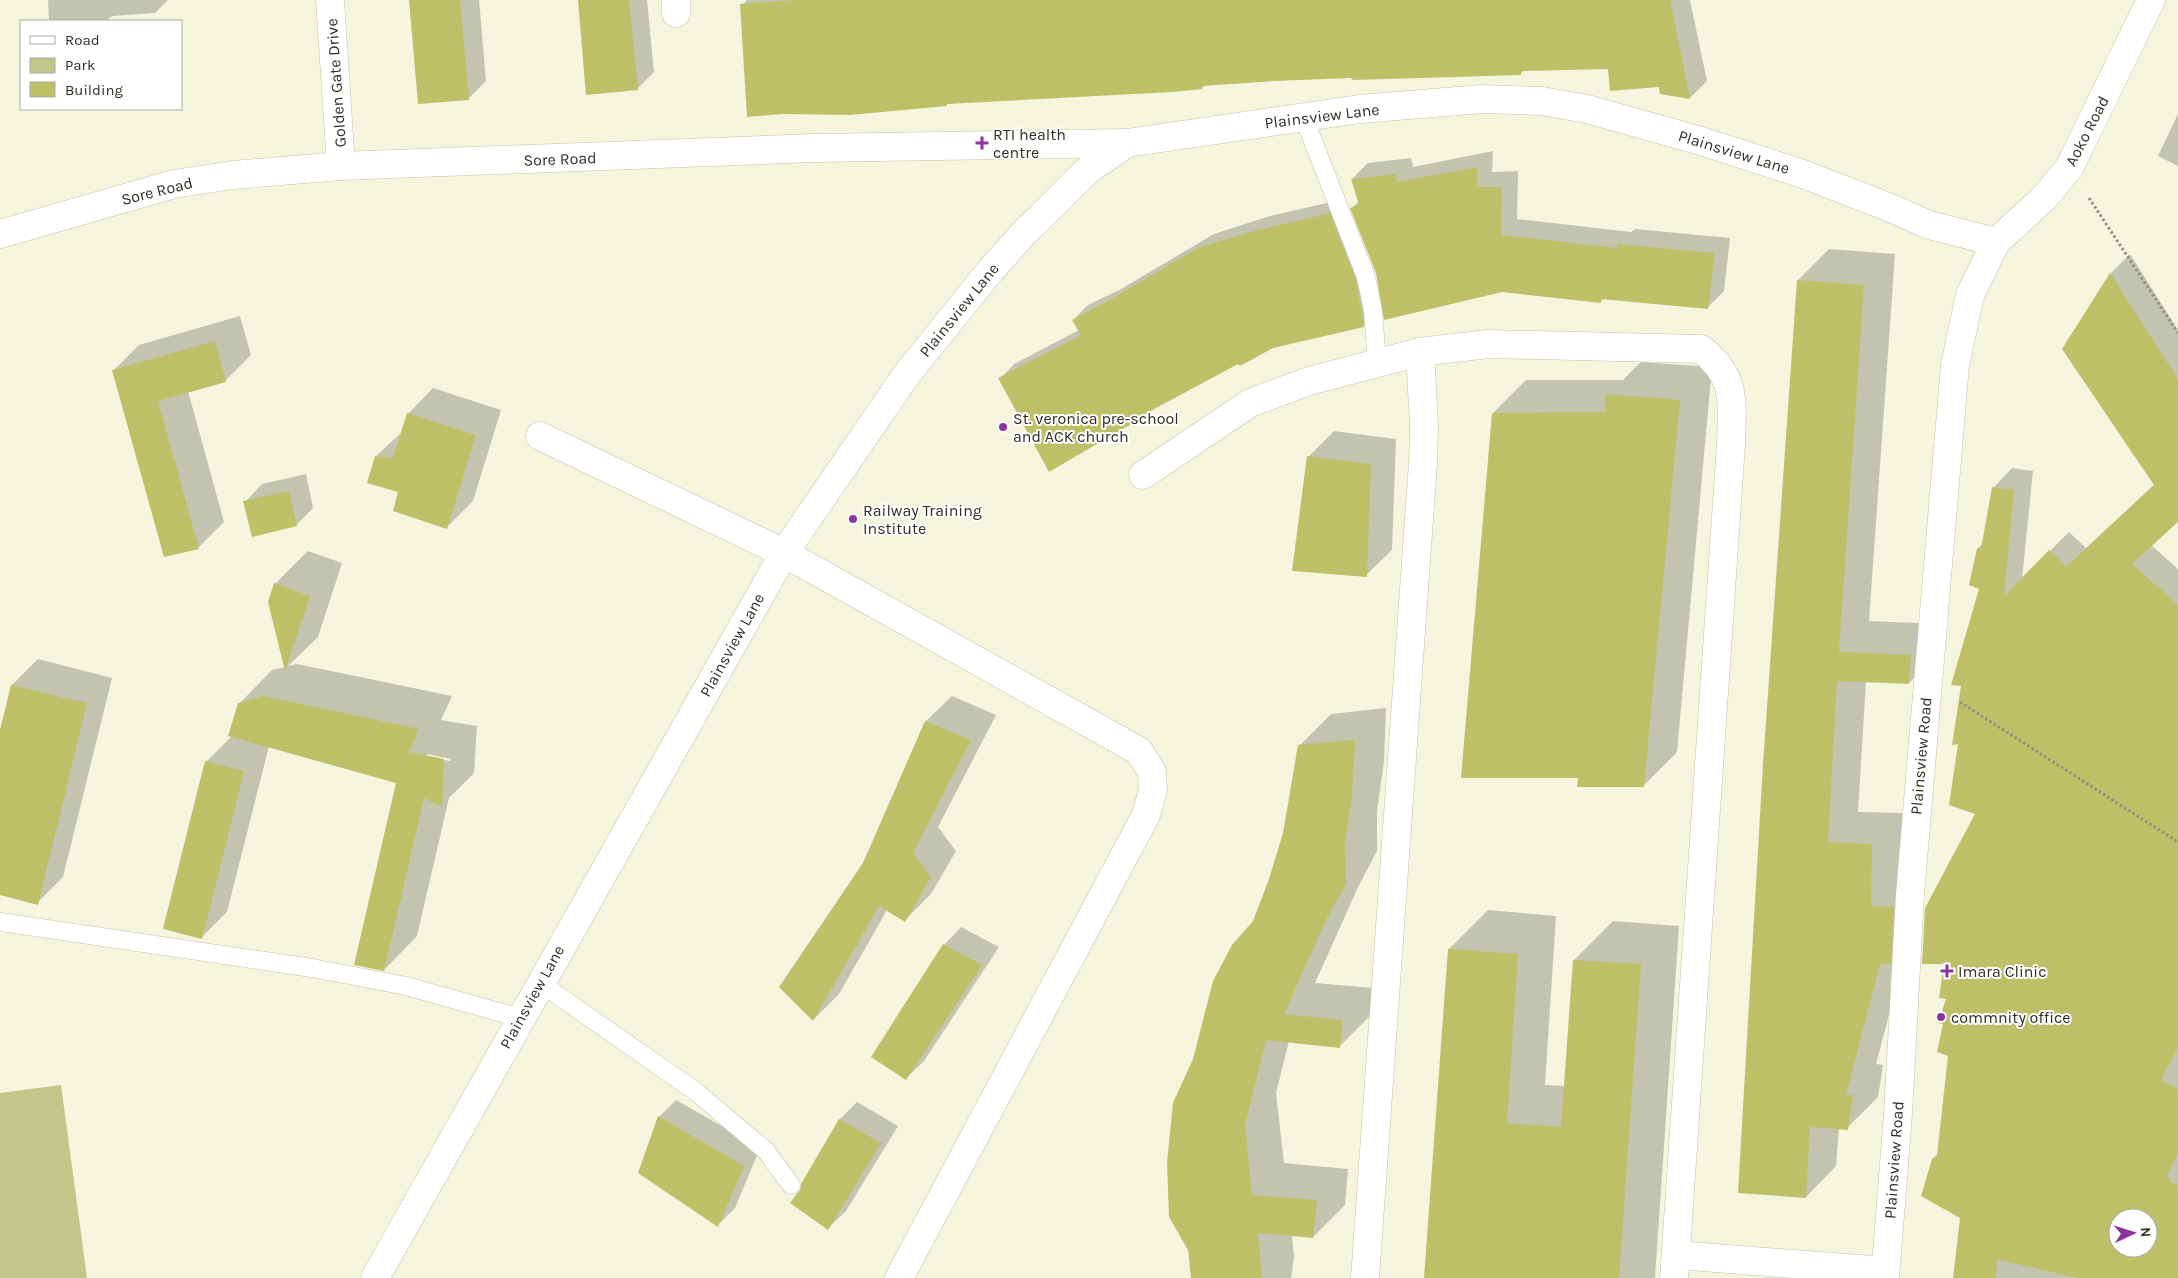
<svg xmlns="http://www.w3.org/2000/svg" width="2178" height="1278" font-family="Karla,sans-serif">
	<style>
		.green { fill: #c3c689 }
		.shadow { fill: #0003; fill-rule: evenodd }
		.building { fill: #bec068; fill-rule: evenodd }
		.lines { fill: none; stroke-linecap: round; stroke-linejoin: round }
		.service-casing { stroke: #c2c3ab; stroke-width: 19 }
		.minor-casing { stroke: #c2c3ab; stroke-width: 29 }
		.path { stroke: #909180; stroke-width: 3; stroke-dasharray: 2.5 2.5; stroke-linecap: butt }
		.service { stroke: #fff; stroke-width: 18 }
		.minor { stroke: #fff; stroke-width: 28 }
		.poi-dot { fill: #8c33a0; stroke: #fff; stroke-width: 2 }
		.labels { text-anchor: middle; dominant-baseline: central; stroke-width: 4; stroke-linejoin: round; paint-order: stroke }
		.street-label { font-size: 16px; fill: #2d2e24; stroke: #fff }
		.poi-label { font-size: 16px; fill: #2d2e24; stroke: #fff; text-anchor: start }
	</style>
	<rect width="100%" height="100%" fill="#f4f5dc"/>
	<!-- green -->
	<path class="green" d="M61,1085L87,1278H0V1093Z"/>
	<!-- shadow -->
	<g class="shadow">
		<path d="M48,0H168L155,13L112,16L106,21H49Z"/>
		<path d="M410,0H479L486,81L468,99Z"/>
		<path d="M579,0H647L654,72L637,89Z"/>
		<path d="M747,0H1690L1707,81L1690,98L1661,93L1660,85L1609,68L1525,70L1521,73L1353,76L1205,85L1202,88L949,102L946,105L742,5Z"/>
		<path d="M2178,114V166L2158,156Z"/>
		<path d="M1493,151L1492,172L1518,171L1517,219L1631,232L1635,229L1730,238L1724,291L1708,307L1604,298L1601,301L1502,291L1385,319L1377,273L1352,208L1359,201L1352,179L1368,163L1411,158L1413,167Z"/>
		<path d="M1344,199L1378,311L1363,326L1272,347L1239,362L1140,415L1132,422L1000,379L1014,364L1079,330L1073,320L1088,305L1121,289L1214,234L1270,216Z"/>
		<path d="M1829,249L1895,254L1869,621L1941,624L1940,652L1909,683L1866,681L1858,812L1902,813L1901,876L1907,947L1876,1064L1883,1065L1878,1097L1847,1128H1839L1836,1166L1806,1197L1798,280Z"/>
		<path d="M2130,254L2178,330V520L2151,545L2178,569V1278H2079L2073,1274V1278H1954L1962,1217L1938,1155L1949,1055L1948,998L1976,813L1981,589L1978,548L1983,543L1993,488L2012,468L2033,471L2022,579L2069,532L2086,548L2155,484L2064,349L2111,273ZM2118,1218H2148V1248H2118Z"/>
		<path d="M240,316L251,355L226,380L188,391L224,522L198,548L113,371L139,345Z"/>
		<path d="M1641,362L1712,367L1677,752L1644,785L1579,776L1493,413L1526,380H1623Z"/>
		<path d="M433,388L501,410L473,501L447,527L376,456L403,431L408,414Z"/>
		<path d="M1334,431L1396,439L1392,550L1366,575L1308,457Z"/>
		<path d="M306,474L313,508L296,525L245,502L262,484Z"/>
		<path d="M308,551L342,563L318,637L288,666L297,664L452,696L441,720L477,726L474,773L449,798L417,936L384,970L398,782L269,746L227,912L202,937L206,762L232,736L239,704L272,670L285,667L275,584ZM427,754L451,759L450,761L427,757Z"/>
		<path d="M38,659L112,678L63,877L37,903L0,894V735L12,685Z"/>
		<path d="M952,696L996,715L938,827L956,851L931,894L905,920L887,910L839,994L813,1020L864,863L926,721Z"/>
		<path d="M1386,708L1384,762L1377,811V851L1359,885L1315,983L1374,988L1371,1015L1340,1046L1289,1041L1276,1093L1284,1163L1348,1169L1345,1205L1313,1237L1292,1235L1294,1257L1291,1278H1192L1254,922L1270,879L1284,834L1299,746L1331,714Z"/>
		<path d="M1488,910L1556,916L1545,1085L1565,1086L1574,960L1613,921L1679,926L1655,1278H1425L1449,949Z"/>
		<path d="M961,927L999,947L924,1061L906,1078L944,945Z"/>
		<path d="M676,1100L760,1148L735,1208L718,1225L659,1117Z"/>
		<path d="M857,1102L898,1126L846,1211L828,1228L802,1190L803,1184L840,1119Z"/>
	</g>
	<!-- building -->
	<g class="building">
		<path d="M409,0H460L469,100L418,104Z"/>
		<path d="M578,0H629L638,90L586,95Z"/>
		<path d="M795,0H1670L1690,99L1660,94L1659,87L1610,91L1608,69L1521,71V75L1352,80L1351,78L1274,81L1202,86V89L1172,92L947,104V106L850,115L784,114L747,117L740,4Z"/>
		<path d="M1477,167V187H1502L1501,235L1617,248V244L1715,253L1708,309L1601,299V303L1502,292L1384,320L1376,273L1350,208L1359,205L1351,179L1396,174L1397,182Z"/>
		<path d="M1330,213L1356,280L1364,327L1273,348L1240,366L1238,364L1132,421L1133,423L1049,472L998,378L1081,335L1072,320L1104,303L1198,248L1254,231Z"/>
		<path d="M2110,273L2178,379V522L2132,564L2178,605V1048L2161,1080L2178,1089V1153L2166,1177L2170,1178L2169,1181L2178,1185V1278H2076L1997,1259L1996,1278H1953L1960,1218L1921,1196L1932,1159L1937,1155L1948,1056L1937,1052L1943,1024L1938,1023L1946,999L1939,998L1944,964H1922L1925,908L1975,814L1949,805L1958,744L1952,745L1961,686L1951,685L1979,589L1969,585L1977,548L1981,549L1992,487L2014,490L2004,596L2049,550L2066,567L2154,485L2062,349ZM2118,1218H2148V1248H2118Z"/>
		<path d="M1797,280L1864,285L1839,652L1911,655L1909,684L1837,681L1828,842L1872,844L1871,906L1894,907L1891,964H1880L1846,1095H1853L1848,1130L1810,1127L1806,1198L1738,1193L1763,764Z"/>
		<path d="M215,341L226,382L158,401L199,549L164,557L112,370Z"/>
		<path d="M1606,394L1680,400L1644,787H1577L1578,778H1461L1492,413L1605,412Z"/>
		<path d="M407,413L476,435L447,529L393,511L398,492L367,483L375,456L393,458Z"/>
		<path d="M1307,456L1371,464L1367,577L1292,571Z"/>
		<path d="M289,491L297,526L252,537L243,501Z"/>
		<path d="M274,583L310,596L285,671L268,602Z"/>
		<path d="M11,685L87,703L38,905L0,895V730Z"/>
		<path d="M263,696L419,729L409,752L444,759L442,807L424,798L384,971L354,965L396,783L228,736L238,703Z"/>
		<path d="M925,721L971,740L913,853L931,877L905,922L879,906L813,1021L779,987L863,863Z"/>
		<path d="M1355,740L1352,795L1345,844L1346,884L1327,918L1284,1014L1343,1020L1340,1048L1266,1040L1245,1125L1252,1195L1317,1200L1313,1238L1258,1233L1262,1278H1191L1188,1250L1169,1217L1167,1162L1173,1103L1193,1059L1213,981L1232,945L1253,921L1269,879L1283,833L1298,745Z"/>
		<path d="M205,761L244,771L202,939L163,929Z"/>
		<path d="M943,944L982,965L906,1080L871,1057Z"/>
		<path d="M1448,949L1518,954L1507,1123L1561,1127L1573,960L1641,964L1619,1278H1424Z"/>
		<path d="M658,1116L744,1166L718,1227L638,1173Z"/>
		<path d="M839,1119L881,1143L828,1230L790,1203L800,1190L801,1184Z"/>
	</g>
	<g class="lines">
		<defs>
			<g id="service">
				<path d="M1304,118L1366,277L1373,311L1377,362"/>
				<path d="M0,922L312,968L406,986L520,1018"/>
				<path d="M540,983L695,1091L766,1151L791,1185"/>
			</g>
			<g id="minor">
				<path d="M330,0L341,166"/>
				<path d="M676,0V13"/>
				<path d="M0,234L174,184L233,175L341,166L814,148L1127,143"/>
				<path d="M540,436L784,553L1139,751L1152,772L1153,790L1146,815L899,1278"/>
				<path d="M1143,475L1250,403L1309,381L1420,352"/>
				<path d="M1676,1255L1885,1271"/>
				<path d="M375,1278L784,553L907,374L990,271L1024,233L1088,170L1127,143L1360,109L1482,99L1542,101L1587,109L1701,141L1803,174L1893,209L1929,225L1996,242"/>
				<path d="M1365,1278L1423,463L1424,426L1420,352L1488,344L1701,349C1737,377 1732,402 1731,444L1674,1278"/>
				<path d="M1885,1278L1898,1114L1910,895L1955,365L1970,295L1996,242L2044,198L2069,168L2151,0"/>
			</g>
		</defs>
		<!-- service casing -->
		<use href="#service" class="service-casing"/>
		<!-- minor casing -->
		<use href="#minor" class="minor-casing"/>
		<!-- path -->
		<g class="path">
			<path d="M2089,198L2178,333"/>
			<path d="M1960,702L2178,842"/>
		</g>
		<!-- service -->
		<use href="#service" class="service"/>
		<!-- minor -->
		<use href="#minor" class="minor"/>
	</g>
	<!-- markers -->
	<g class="poi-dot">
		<path d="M979.5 135.5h5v5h5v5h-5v5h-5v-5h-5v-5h5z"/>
		<circle cx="1003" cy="427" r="5"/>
		<circle cx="853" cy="519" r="5"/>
		<path d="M1944.5 963.5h5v5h5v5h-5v5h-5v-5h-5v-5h5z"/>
		<circle cx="1941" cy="1017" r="5"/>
	</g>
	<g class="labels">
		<!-- street labels -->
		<g class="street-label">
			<text transform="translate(336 83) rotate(-94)">Golden Gate Drive</text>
			<text transform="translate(1322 116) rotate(-7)">Plainsview Lane</text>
			<text transform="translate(2087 131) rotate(-63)">Aoko Road</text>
			<text transform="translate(1734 152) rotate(17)">Plainsview Lane</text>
			<text transform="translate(560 159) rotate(-2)">Sore Road</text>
			<text transform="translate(157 191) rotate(-14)">Sore Road</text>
			<text transform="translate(959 310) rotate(-51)">Plainsview Lane</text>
			<text transform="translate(732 645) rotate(-61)">Plainsview Lane</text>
			<text transform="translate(1921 756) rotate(-85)">Plainsview Road</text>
			<text transform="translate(532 997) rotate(-61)">Plainsview Lane</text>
			<text transform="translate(1894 1160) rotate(-86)">Plainsview Road</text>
		</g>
		<!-- poi labels -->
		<g class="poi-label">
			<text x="993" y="134">RTI health<tspan x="993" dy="18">centre</tspan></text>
			<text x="1013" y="418">St. veronica pre-school<tspan x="1013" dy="18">and ACK church</tspan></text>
			<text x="863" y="510">Railway Training<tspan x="863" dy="18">Institute</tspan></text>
			<text x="1958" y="971">Imara Clinic</text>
			<text x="1951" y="1017">commnity office</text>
		</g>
	</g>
	<!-- legend -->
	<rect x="20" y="20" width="162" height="90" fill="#ffffff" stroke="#ababa7"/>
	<rect x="30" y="36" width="25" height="8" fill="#ffffff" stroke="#ababa7"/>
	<text x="65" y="45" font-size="15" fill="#2d2e24">Road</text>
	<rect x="30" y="58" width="25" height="15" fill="#c3c689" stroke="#ababa7"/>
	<text x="65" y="70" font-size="15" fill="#2d2e24">Park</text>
	<rect x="30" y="82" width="25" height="15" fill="#bec068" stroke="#ababa7"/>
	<text x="65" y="95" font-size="15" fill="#2d2e24">Building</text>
	<!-- north arrow -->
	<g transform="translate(2133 1233) rotate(86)"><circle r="24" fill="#ffffff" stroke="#ababa7"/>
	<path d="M0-4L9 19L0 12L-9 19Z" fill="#8c33a0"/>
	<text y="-8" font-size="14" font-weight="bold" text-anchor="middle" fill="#2d2e24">N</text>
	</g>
</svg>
